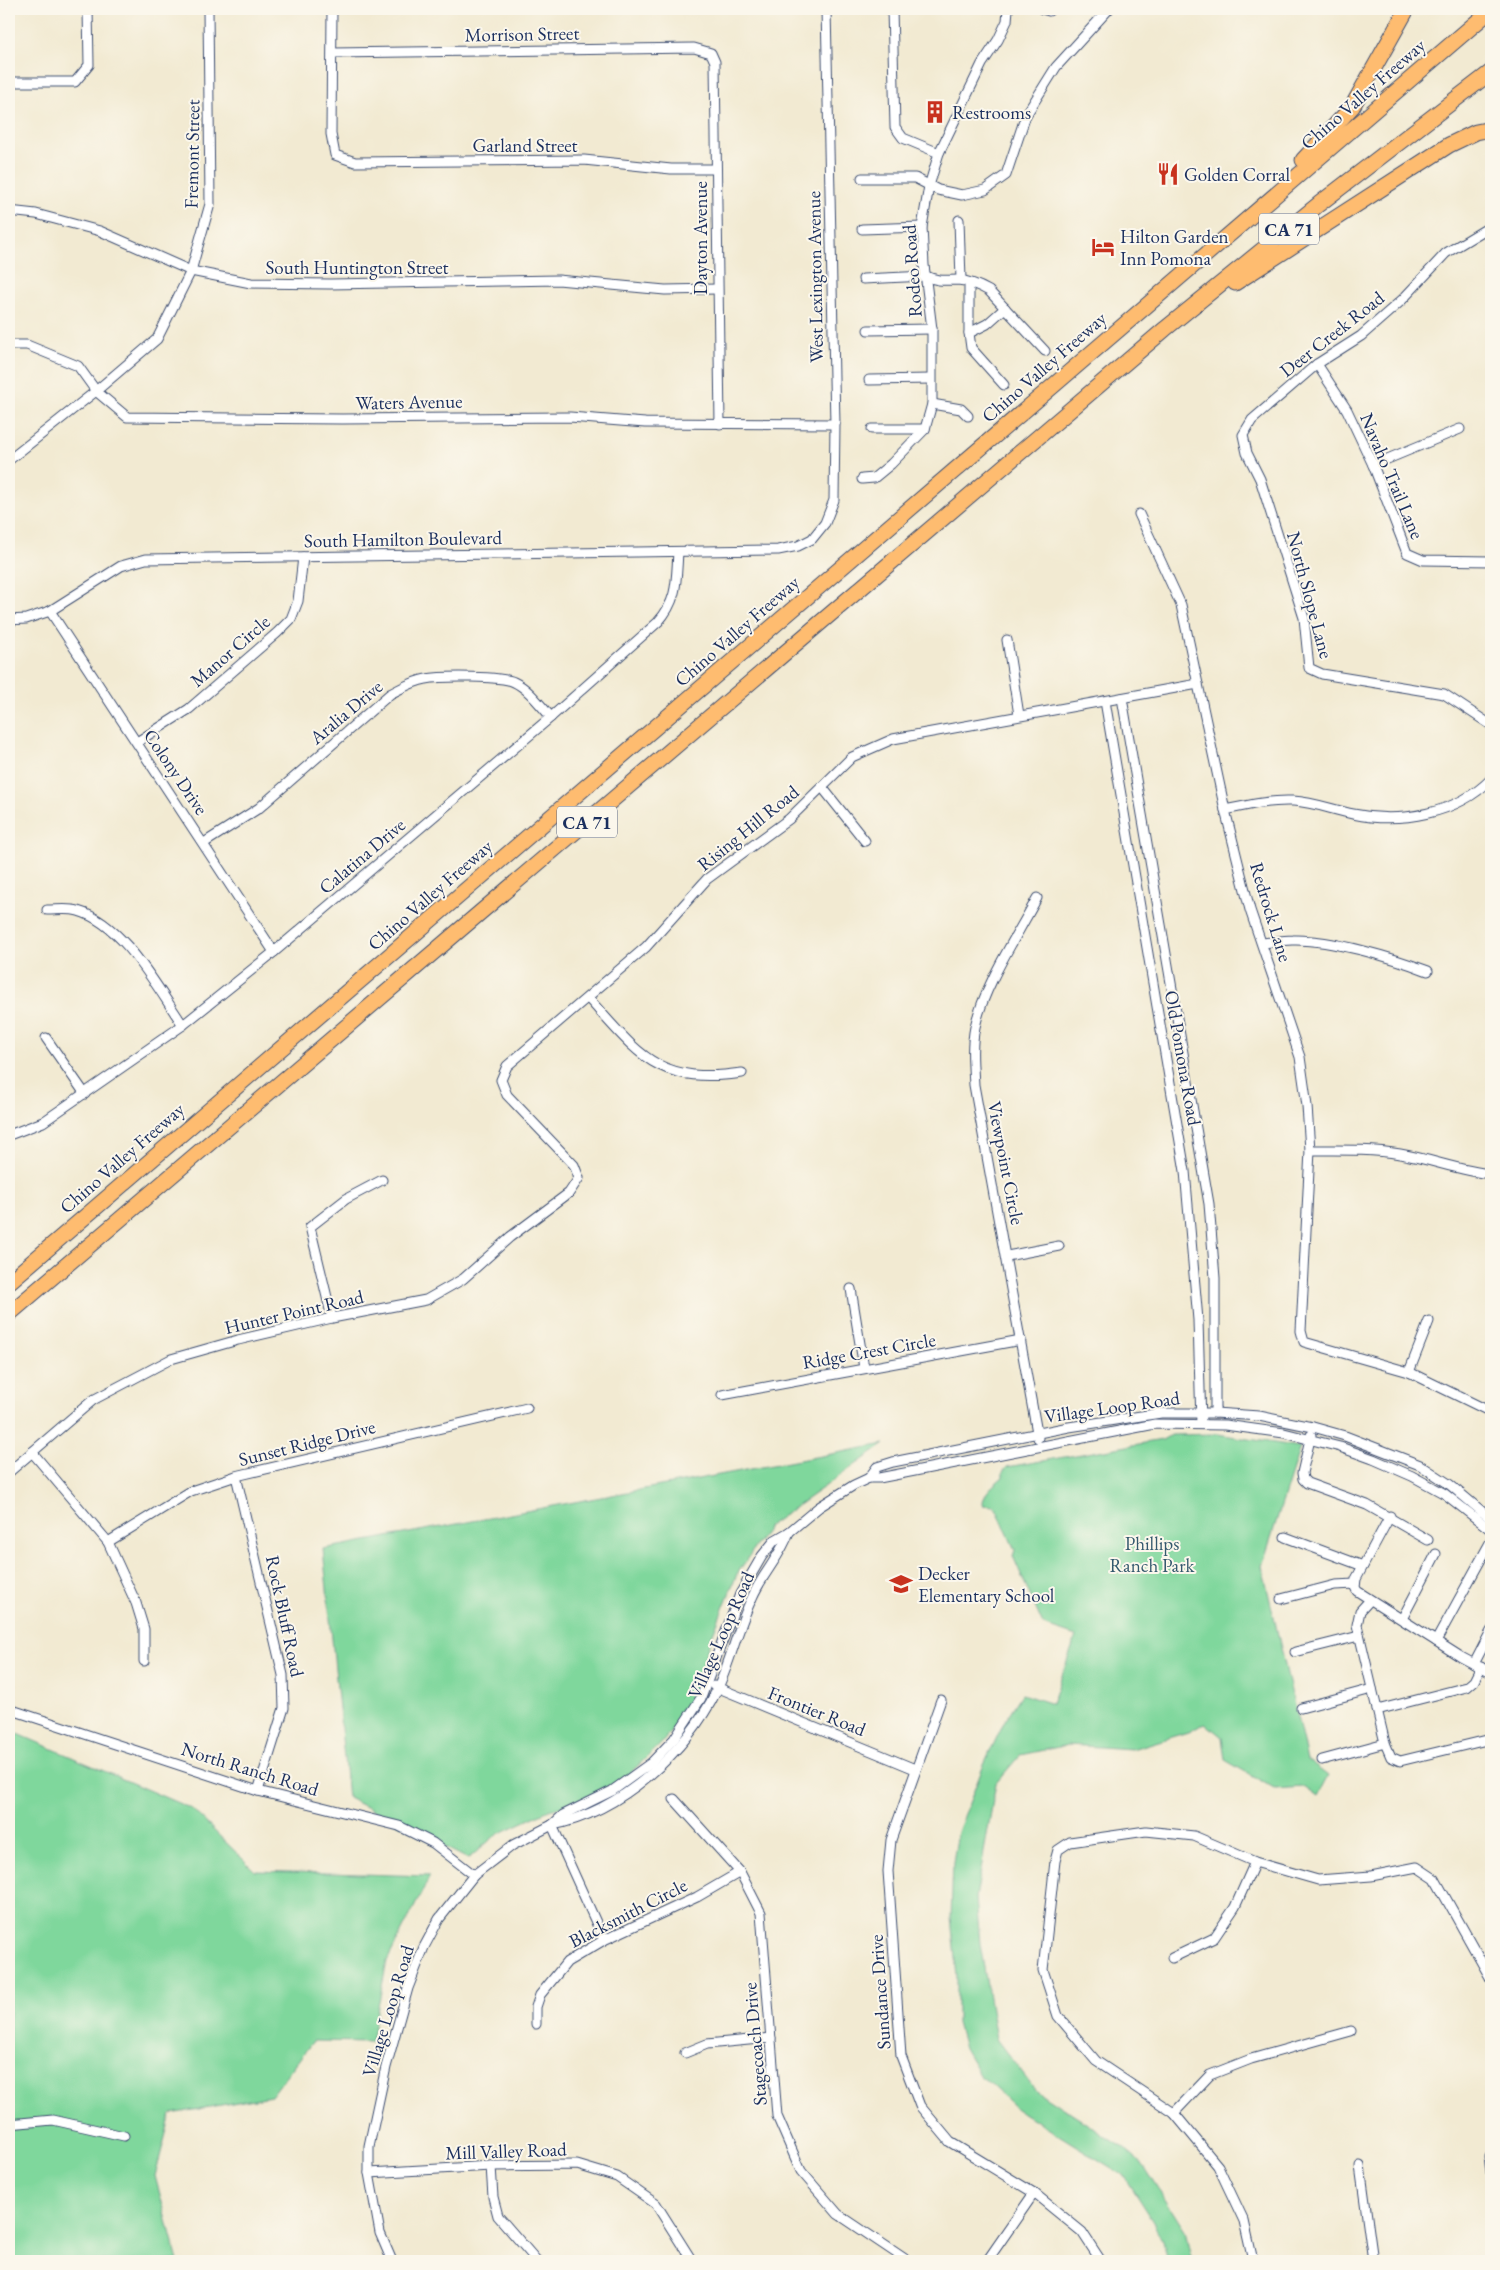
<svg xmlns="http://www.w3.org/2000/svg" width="1500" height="2270" font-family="'EB Garamond',serif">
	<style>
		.green { fill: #7fd79c; stroke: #4d837d }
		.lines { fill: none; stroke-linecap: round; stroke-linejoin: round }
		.street-casing { stroke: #3b4b6f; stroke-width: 11 }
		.highway-casing { stroke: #3b4b6f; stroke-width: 17 }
		.street { stroke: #fff; stroke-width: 9 }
		.highway { stroke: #febc70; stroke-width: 15 }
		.labels { text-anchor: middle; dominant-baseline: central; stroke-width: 4; stroke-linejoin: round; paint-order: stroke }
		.shield { fill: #fbf7ec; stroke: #5e6b89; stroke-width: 1 }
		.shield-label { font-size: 18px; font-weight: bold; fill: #1b2f5e }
		.street-label { font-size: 19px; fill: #1b2f5e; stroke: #fbf7ec }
		.poi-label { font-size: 19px; fill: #1b2f5e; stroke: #fbf7ec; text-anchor: start }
		.park-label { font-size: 19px; fill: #34596e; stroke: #fbf7ec }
	</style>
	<rect width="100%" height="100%" fill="#fbf7ec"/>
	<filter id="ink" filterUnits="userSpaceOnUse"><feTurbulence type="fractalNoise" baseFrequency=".02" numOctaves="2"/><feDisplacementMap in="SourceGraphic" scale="10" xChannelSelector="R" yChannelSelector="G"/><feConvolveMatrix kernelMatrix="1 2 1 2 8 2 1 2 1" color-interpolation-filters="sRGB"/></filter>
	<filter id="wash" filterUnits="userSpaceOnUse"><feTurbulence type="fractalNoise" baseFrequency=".0096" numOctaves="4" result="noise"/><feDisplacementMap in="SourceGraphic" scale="20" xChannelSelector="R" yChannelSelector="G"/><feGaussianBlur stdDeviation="1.12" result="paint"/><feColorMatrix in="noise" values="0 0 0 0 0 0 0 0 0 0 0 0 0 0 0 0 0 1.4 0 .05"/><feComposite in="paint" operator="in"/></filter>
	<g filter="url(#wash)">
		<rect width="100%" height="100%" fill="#f2ead2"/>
		<!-- green -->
		<g class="green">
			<path d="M1217,1434L1300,1447L1262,1566L1307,1760L1328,1776L1317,1797L1303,1787L1275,1789L1225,1760L1222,1737L1205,1723L1189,1732L1132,1749L1068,1745L1020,1755L996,1783L976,1898L980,1944L996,2039L1035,2090L1121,2146L1144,2166L1185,2231L1192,2261H1167L1162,2240L1153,2222L1123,2175L1017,2109L980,2075L964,2048L957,2023V1977L951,1918L953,1862L958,1832L983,1767L1004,1722L1022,1694L1052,1704L1076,1636L1043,1625L1013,1556L1015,1550L997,1510L994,1506L983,1505C982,1493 995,1484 1003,1477V1472L1007,1467L1162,1440L1171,1435Z"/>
			<path d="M885,1444L770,1525L737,1574L710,1641L689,1709L661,1744L628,1775L585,1800L549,1810L496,1835L468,1859L348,1798L323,1549Z"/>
			<path d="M9,1730L192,1809L255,1871L430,1876L387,1961L371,2042L313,2041L271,2096L171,2114L155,2176L178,2261H9Z"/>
		</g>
	</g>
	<g filter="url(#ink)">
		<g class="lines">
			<defs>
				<g id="street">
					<path d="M332,9L331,134L335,155L355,162L584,160L671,169H716"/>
					<path d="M892,9L895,127L903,138L939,153"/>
					<path d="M1042,9L1049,11"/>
					<path d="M333,53L694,48L711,53L715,62L720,424"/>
					<path d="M9,82H75L89,65L88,9"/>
					<path d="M862,178H915L938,190L962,195L985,190L1006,175L1026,115L1056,67L1109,9"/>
					<path d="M9,211L36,214L100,231L191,271L251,283L330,284L558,280L665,290L717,289"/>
					<path d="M959,220L961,280"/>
					<path d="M1491,226L1446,253L1402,300L1361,336L1317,364L1252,420L1243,435L1247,453L1260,479L1304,618L1309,668L1322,674L1444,694L1491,725"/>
					<path d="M862,229L922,227"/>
					<path d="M863,279L926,276C938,282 946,280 958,280C969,281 980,286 989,291L1045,351"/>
					<path d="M969,283V333L971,348L1004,385"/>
					<path d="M868,330L932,329"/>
					<path d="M969,333L987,324L1005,308"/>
					<path d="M9,345H27L78,366L96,391L127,417L342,419L570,417L645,423L835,424"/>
					<path d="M1317,364L1347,410L1373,465L1407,553L1423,560L1491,561"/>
					<path d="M869,380L931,379"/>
					<path d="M932,404L961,409L968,416"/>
					<path d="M872,429H925"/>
					<path d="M9,460L96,391L157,339L191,271L210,204L208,9"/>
					<path d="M1373,465L1460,429"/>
					<path d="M862,479L874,478L891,464L925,429L932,404V329L924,265L922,227L929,186L939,153L982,64L998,40L1007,21L1008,9"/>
					<path d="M1139,514L1181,605L1225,810L1250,910L1300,1057L1307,1106L1310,1150L1301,1331L1304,1342L1409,1372L1491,1412"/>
					<path d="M50,611L274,952"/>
					<path d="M9,620L26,619L50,611L121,566L146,559L778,550L798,546L812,539L825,523L834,500L835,424L826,9"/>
					<path d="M1007,640L1019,715"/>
					<path d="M1122,698L1209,1204L1215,1278V1413"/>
					<path d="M1105,701L1185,1171L1198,1320L1201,1424"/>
					<path d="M137,742L189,709L277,633L291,619L298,601L303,557"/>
					<path d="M822,787L865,841"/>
					<path d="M1225,810C1248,805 1270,800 1293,801C1314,802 1333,810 1353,814C1400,824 1457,814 1491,779"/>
					<path d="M204,843L259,808L390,694C402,688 413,681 426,679C442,676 501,676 514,682C529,689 540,705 551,717"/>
					<path d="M1037,898C1017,936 984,985 975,1027C971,1046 973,1066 974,1085L1038,1438"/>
					<path d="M47,910C57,910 69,908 78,911C124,924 157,988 183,1025"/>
					<path d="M1263,943C1273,942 1283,940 1293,940C1330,939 1394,958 1428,971"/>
					<path d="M588,998C640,1055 657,1085 742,1073"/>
					<path d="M46,1038L85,1094"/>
					<path d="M9,1135L43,1122L183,1025L274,952L551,717L658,622C678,600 676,581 678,552"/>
					<path d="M1310,1150C1341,1150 1370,1149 1400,1154C1431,1159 1460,1171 1491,1174"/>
					<path d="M1007,1256L1059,1246"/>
					<path d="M851,1289L864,1368"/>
					<path d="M332,1318L310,1227L346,1199L382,1180"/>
					<path d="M1409,1372L1429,1321"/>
					<path d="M722,1395L1021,1340"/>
					<path d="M1311,1435L1302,1473L1303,1479L1307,1483L1367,1505L1428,1540"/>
					<path d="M32,1452L108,1542L136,1603L144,1629V1661"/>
					<path d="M9,1472L93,1400L171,1359L238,1340L332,1318L426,1300L463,1279L510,1237L569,1193L579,1178L574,1165L507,1095L501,1080L507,1066L646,947L707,879L789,819L852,757L893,739L1198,684"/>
					<path d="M236,1476L283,1675L284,1708L258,1791"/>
					<path d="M869,1478L877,1467L893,1462L1069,1427L1141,1416L1161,1413H1215L1259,1416L1313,1427L1345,1436L1420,1465L1449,1484L1491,1519"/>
					<path d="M1390,1516L1356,1579L1355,1587L1357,1591L1461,1657L1491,1673"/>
					<path d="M1285,1537L1363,1566"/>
					<path d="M108,1542L191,1491L236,1476L527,1408"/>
					<path d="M1281,1599L1335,1585L1355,1584"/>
					<path d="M1370,1600L1360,1611L1357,1625L1385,1743"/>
					<path d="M1402,1619L1436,1554"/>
					<path d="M1436,1641L1491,1541"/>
					<path d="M1295,1652L1359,1636"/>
					<path d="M1474,1664L1491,1631"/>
					<path d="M714,1686L915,1769"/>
					<path d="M941,1700L891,1840L888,1871L901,2056L920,2106L950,2142L1034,2193L1082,2232L1101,2261"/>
					<path d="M1301,1708L1372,1689"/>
					<path d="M9,1709L258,1791L399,1826L433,1843L474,1875"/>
					<path d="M1377,1710L1467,1687L1474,1681L1481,1667"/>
					<path d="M1322,1760L1385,1743L1391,1757L1400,1761L1491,1739"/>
					<path d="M674,1799L740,1872L761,1913L777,2116L801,2171L838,2214L908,2261"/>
					<path d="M552,1825C621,1812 687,1751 717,1690C731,1660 738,1627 752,1598C762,1574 781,1556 789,1532"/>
					<path d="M552,1825L604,1940"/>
					<path d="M1172,1958L1214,1938L1235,1907L1255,1862"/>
					<path d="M536,2024V2007L540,1995L567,1962L604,1940L697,1897L740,1872"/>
					<path d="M685,2053L707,2044L771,2038"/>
					<path d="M1174,2113L1210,2075L1251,2059L1351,2031"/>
					<path d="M9,2124L53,2120L124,2136"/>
					<path d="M1489,2157L1491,2173"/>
					<path d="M491,2166L493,2197L498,2216L537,2261"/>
					<path d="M1360,2166L1373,2261"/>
					<path d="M369,2173L491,2166L577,2165L617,2177L656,2204L692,2261"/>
					<path d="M392,2261L380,2233L369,2173V2146L386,2067L408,1988L424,1947L439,1919L474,1875L513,1845L552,1825L563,1815L612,1791L651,1763L674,1739L701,1698L740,1594L762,1556L775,1540L789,1532L819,1507L854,1485L869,1478H879L1155,1424L1225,1425L1284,1433L1340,1447L1373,1459L1412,1476L1445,1494L1491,1530"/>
					<path d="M987,2261L1034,2193"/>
					<path d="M1253,2261L1244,2221L1218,2166L1174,2113L1096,2061L1058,2016L1043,1970L1055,1861L1058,1850L1070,1842L1146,1831L1194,1836L1255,1862L1318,1880L1371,1876L1417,1867L1435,1879L1491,1979"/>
				</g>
				<g id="highway">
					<path d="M1303,160L1352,107L1407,9"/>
					<path d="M1235,283L1449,145L1476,132L1491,129"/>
					<path d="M9,1282L1491,10"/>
					<path d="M9,1314L1165,329L1319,204L1491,72"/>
				</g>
			</defs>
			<!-- street casing -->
			<use href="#street" class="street-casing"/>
			<!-- highway casing -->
			<use href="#highway" class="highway-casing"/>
			<!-- street -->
			<use href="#street" class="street"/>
			<!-- highway -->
			<use href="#highway" class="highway"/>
		</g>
	</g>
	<!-- icons -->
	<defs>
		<symbol id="building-bare" viewBox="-9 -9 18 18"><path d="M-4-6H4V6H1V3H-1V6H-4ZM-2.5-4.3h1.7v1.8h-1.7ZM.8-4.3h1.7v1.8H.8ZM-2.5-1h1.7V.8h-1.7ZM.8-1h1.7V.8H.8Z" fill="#c8321e" stroke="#fbf7ec" stroke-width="2.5" paint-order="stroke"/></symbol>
		<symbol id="restaurant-bare" viewBox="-9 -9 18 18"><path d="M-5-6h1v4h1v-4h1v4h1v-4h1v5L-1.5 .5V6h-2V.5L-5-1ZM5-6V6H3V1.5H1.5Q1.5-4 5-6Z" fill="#c8321e" stroke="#fbf7ec" stroke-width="2.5" paint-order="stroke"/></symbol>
		<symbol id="hotel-bare" viewBox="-9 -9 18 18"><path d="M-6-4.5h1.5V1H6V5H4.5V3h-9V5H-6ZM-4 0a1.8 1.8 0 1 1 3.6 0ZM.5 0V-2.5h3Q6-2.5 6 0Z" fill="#c8321e" stroke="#fbf7ec" stroke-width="2.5" paint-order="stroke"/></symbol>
		<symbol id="school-bare" viewBox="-9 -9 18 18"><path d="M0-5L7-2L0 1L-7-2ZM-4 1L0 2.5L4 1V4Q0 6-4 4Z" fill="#c8321e" stroke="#fbf7ec" stroke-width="2.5" paint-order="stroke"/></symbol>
	</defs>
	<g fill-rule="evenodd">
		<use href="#building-bare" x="919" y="96" width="32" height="32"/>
		<use href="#restaurant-bare" x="1152" y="158" width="32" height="32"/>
		<use href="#hotel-bare" x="1087" y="231" width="32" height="32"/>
		<use href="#school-bare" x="885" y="1568" width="32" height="32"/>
	</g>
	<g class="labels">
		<!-- shield labels -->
		<g class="shield">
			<rect x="1259" y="213.5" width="60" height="31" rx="4"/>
			<rect x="557" y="806.5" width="60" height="31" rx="4"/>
		</g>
		<g class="shield-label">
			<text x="1289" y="229">CA 71</text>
			<text x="587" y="822">CA 71</text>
		</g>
		<!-- street labels -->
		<g class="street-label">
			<text transform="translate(522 34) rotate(-1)">Morrison Street</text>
			<text transform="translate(1363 94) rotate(-41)">Chino Valley Freeway</text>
			<text x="525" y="145">Garland Street</text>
			<text transform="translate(192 154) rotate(-89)">Fremont Street</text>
			<text transform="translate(700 238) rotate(-90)">Dayton Avenue</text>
			<text x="357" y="267">South Huntington Street</text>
			<text transform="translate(912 271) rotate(-94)">Rodeo Road</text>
			<text transform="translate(815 277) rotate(-91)">West Lexington Avenue</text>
			<text transform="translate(1332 334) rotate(-38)">Deer Creek Road</text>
			<text transform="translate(1044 367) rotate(-41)">Chino Valley Freeway</text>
			<text transform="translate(409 402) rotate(-1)">Waters Avenue</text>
			<text transform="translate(1392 476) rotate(67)">Navaho Trail Lane</text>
			<text transform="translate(403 539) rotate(-1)">South Hamilton Boulevard</text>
			<text transform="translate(1310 595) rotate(75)">North Slope Lane</text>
			<text transform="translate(737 631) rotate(-41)">Chino Valley Freeway</text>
			<text transform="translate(230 651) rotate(-41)">Manor Circle</text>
			<text transform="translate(346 712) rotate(-40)">Aralia Drive</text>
			<text transform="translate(176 772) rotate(56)">Colony Drive</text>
			<text transform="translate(748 828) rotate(-39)">Rising Hill Road</text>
			<text transform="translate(362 856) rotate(-40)">Calatina Drive</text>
			<text transform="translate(430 895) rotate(-41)">Chino Valley Freeway</text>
			<text transform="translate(1271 912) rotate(73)">Redrock Lane</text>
			<text transform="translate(1183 1058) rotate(80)">Old Pomona Road</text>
			<text transform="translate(122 1158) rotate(-41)">Chino Valley Freeway</text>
			<text transform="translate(1006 1163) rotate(79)">Viewpoint Circle</text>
			<text transform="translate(294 1312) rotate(-13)">Hunter Point Road</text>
			<text transform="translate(869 1351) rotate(-10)">Ridge Crest Circle</text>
			<text transform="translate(1112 1407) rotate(-8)">Village Loop Road</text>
			<text transform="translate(307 1443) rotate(-14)">Sunset Ridge Drive</text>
			<text transform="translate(285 1616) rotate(78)">Rock Bluff Road</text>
			<text transform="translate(721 1635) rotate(-66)">Village Loop Road</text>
			<text transform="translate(817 1711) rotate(22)">Frontier Road</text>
			<text transform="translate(250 1769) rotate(17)">North Ranch Road</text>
			<text transform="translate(628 1913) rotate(-27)">Blacksmith Circle</text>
			<text transform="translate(880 1992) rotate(-94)">Sundance Drive</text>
			<text transform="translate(388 2011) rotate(-73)">Village Loop Road</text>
			<text transform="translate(755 2044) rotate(-95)">Stagecoach Drive</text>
			<text transform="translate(506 2151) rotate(-2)">Mill Valley Road</text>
		</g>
		<!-- poi labels -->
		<g class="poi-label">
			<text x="952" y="112">Restrooms</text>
			<text x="1184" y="174">Golden Corral</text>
			<text x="1120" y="236">Hilton Garden<tspan x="1120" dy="22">Inn Pomona</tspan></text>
			<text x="918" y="1573">Decker<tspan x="918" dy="22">Elementary School</tspan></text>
		</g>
		<!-- park labels -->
		<g class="park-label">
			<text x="1152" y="1543">Phillips<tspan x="1152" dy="22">Ranch Park</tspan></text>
		</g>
	</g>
	<!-- margin -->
	<rect width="1500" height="2270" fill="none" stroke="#fbf7ec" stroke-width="30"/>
</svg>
